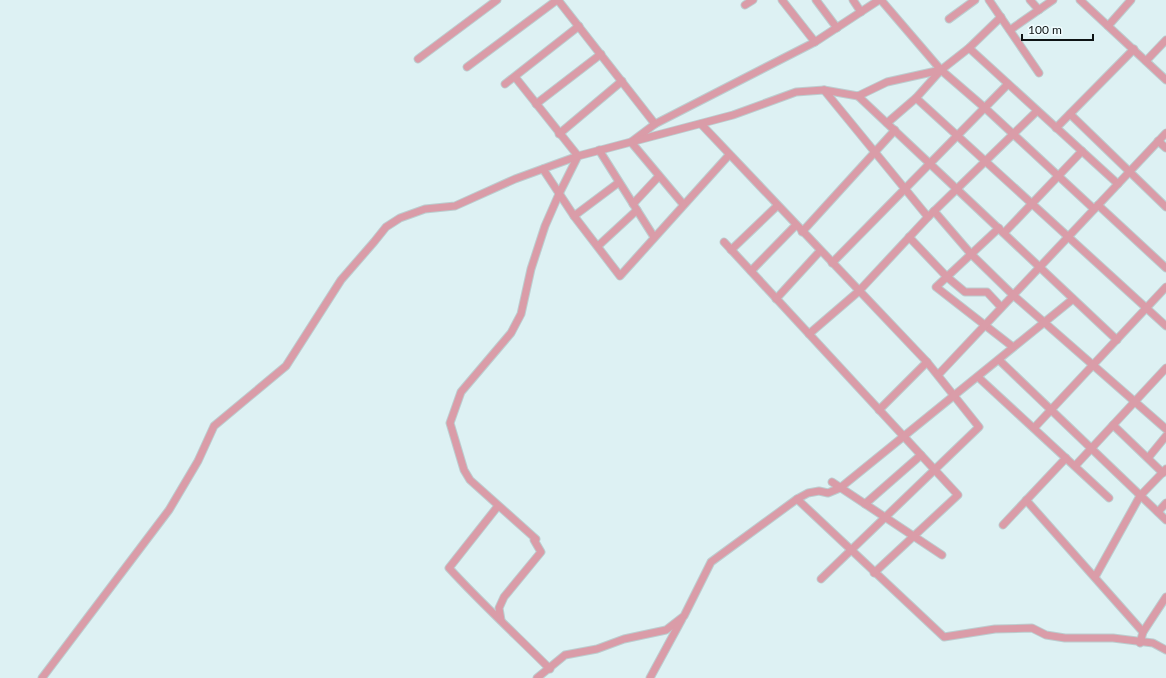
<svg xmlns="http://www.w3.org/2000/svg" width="1166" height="678" font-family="Lato,sans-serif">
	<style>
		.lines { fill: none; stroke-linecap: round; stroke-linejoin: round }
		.minor-casing { stroke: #bccdcf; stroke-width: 9 }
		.minor { stroke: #da9ca8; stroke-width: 7 }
	</style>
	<rect width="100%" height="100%" fill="#ddf1f3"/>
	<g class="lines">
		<defs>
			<g id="minor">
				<path d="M558,0L655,124"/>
				<path d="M782,0L815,42"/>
				<path d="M816,0L837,28"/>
				<path d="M853,0L861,12"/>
				<path d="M881,0L941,70L985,108L1094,209"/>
				<path d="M989,0L1039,73"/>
				<path d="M1030,0L1039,10"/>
				<path d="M1080,0L1166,80"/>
				<path d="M745,5L753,0"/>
				<path d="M949,19L975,0"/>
				<path d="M1108,26L1131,0"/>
				<path d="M1010,30L1053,0"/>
				<path d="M969,48L1118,184"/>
				<path d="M418,59L497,0"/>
				<path d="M1146,61L1166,40"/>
				<path d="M467,67L557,0"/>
				<path d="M505,84L579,26"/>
				<path d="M824,90L928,217"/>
				<path d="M858,96L1117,340"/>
				<path d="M916,98L1166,326"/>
				<path d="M536,104L601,54"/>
				<path d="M1070,114L1166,207"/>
				<path d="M887,123L916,98L941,70L969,48L1001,17"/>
				<path d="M701,124L927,362L979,427L821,579"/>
				<path d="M1056,128L1134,49"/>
				<path d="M559,134L622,81"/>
				<path d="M1158,141L1166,148"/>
				<path d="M599,150L654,237"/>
				<path d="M543,169L574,216L620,276L729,155"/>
				<path d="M633,204L659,176"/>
				<path d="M683,204L631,142L655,124L815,42L879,0"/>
				<path d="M1098,205L1166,268"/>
				<path d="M934,211L971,254L1013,295L1166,429"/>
				<path d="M574,216L618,183"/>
				<path d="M999,228L936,287L1013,347"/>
				<path d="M802,232L895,130"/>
				<path d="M1004,233L1082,151"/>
				<path d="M909,237L947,277L965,292H987L1001,307"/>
				<path d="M724,242L958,495L874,573"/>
				<path d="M598,246L637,210"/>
				<path d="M731,250L777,206"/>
				<path d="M832,263L1008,84"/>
				<path d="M751,271L796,225"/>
				<path d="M776,299L820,251"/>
				<path d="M809,334L859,291L928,217L1037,111"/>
				<path d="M999,360L1166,520"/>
				<path d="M938,375L1166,133"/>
				<path d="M978,377L1109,498"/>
				<path d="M879,410L927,362"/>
				<path d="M1113,425L1163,473"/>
				<path d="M1034,428L1166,287"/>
				<path d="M1148,458L1166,436"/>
				<path d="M1075,466L1166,368"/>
				<path d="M832,482L942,555"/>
				<path d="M797,499L944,637L995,629L1032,628L1046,635L1065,638H1113L1153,643L1166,650"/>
				<path d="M1026,500L1143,632"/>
				<path d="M865,504L921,455"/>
				<path d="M498,506L449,568C481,603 516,635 550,669"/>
				<path d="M1158,512L1166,503"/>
				<path d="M1003,525L1066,458"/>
				<path d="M1095,577L1140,496L1166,469"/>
				<path d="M501,620L499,608L504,597L541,552L534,540L536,539L470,480L464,470L450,423L461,392L511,333L521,314L531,269L545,226L559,194L578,156L515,77"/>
				<path d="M1140,643L1143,632L1166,597"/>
				<path d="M42,678L169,510L198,461L214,426L286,366L341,280L374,242L386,227L400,218L425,209L455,206L515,179L578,156L733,115L796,92L824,90L858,96L887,82L941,70"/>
				<path d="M537,678L565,655L597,649L624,639L666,630L684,616L711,562L797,499L808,493L819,491L828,493L840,488L1073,299"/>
				<path d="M650,678L682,619"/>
			</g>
		</defs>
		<!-- minor casing -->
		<use href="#minor" class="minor-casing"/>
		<!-- minor -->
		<use href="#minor" class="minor"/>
	</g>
	<!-- scale -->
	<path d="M1022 34v6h71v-6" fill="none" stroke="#0d1314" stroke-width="2"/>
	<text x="1028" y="34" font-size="12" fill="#0d1314" stroke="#f0fcfe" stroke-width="3" paint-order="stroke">100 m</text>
</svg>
